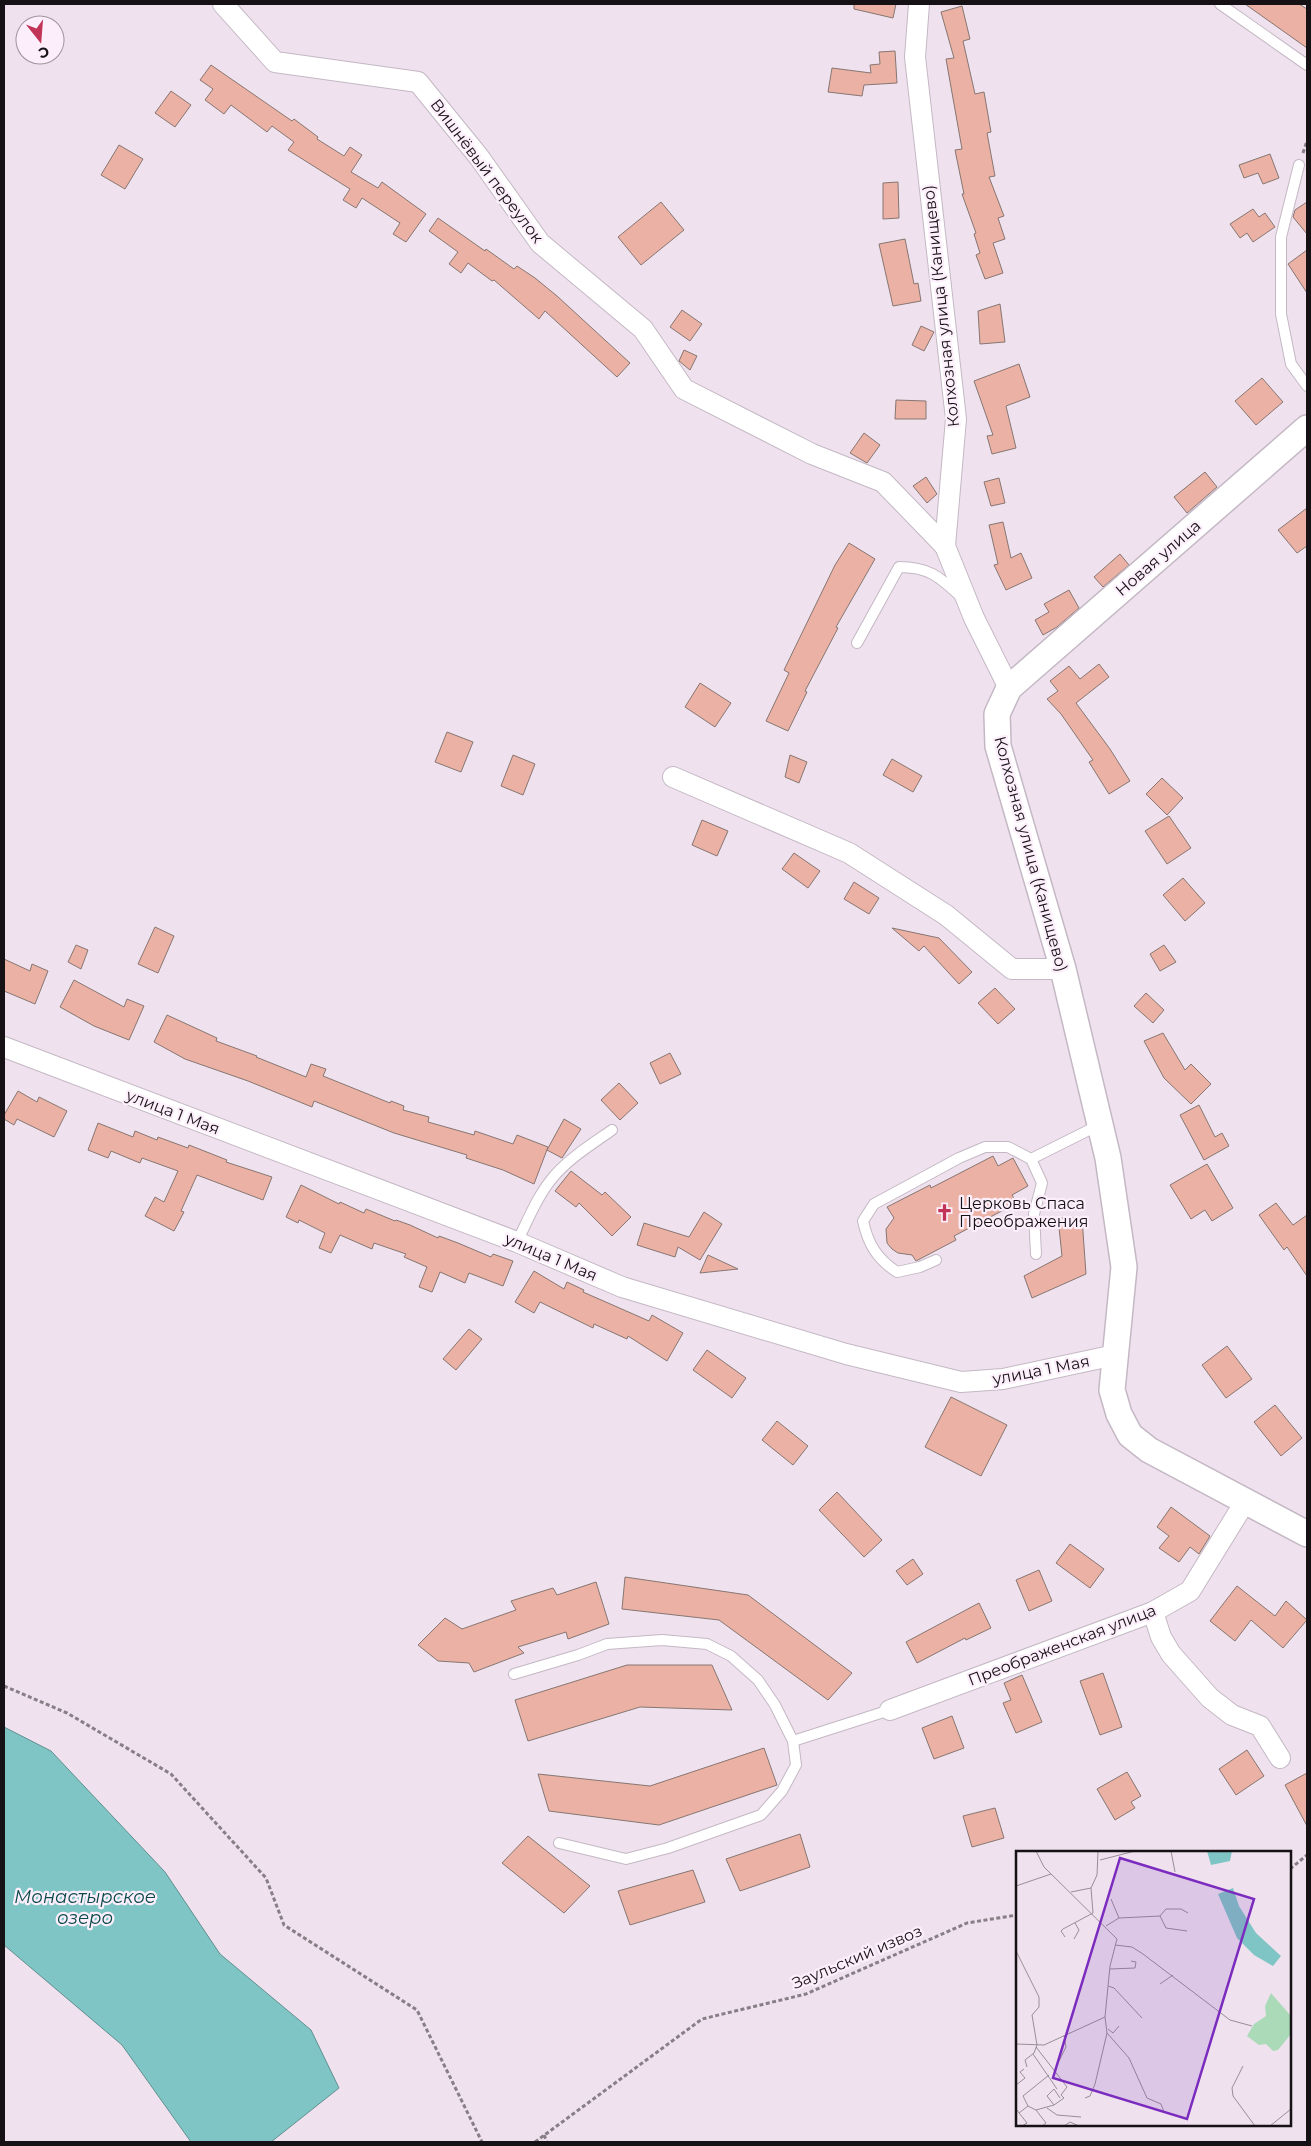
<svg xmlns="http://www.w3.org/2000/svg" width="1311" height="2146" font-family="Montserrat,sans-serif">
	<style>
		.water { fill: #80c5c5; stroke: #608f90 }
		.building { fill: #eab1a4; stroke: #877672 }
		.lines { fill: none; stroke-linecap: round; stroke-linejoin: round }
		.service-casing { stroke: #c4b8c4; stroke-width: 12 }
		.minor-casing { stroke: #c4b8c4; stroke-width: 22 }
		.tertiary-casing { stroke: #c4b8c4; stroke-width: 28 }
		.path { stroke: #877e86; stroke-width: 3; stroke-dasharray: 4 2.5; stroke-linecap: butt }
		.service { stroke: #fff; stroke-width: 10 }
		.minor { stroke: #fff; stroke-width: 20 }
		.tertiary { stroke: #fff; stroke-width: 25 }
		.labels { text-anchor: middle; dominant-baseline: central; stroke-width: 4.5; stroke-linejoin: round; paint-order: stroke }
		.street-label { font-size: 16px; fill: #161115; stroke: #fceffb }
		.poi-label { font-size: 16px; fill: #161115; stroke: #fceffb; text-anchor: start }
		.water-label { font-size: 18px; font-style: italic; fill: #0a4a4b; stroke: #fceffb }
		.inset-road { fill: none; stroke: #988e97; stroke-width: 1 }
		.view { fill: #7b2cbf; fill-opacity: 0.15; stroke: #7b2cbf; stroke-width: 2.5 }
		.inset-edge { fill: none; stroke: #161115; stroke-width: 2.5 }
	</style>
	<rect width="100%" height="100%" fill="#efe2ee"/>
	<!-- water -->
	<path class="water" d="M4,1727L51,1751L165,1872L220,1954L311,2030L339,2088L271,2142H191L122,2045L4,1945Z"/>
	<!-- building -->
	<g class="building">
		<path d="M854,4H896L893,18L854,9Z"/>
		<path d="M1245,4H1299L1307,9V48Z"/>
		<path d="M962,6L970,39L963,41L975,94L984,92L991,132L987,133L995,176L989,177L1004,216L998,218L1005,239L993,243L1003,273L985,279L976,255L980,253L974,234L976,233L962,194H964L955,150L962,149L946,59L954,58L941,12Z"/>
		<path d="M895,51L897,83L864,85L862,96L828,92L832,68L871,73L870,65L880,64L879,52Z"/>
		<path d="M211,65L292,121L294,119L318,137L317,139L344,156L350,147L362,155L351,172L378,188L382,182L426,214L406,242L393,234L400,223L362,198L356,208L343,200L350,189L288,150L294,142L272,126L267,132L231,105L224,114L205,100L213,89L200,80Z"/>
		<path d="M171,91L191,105L175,127L155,113Z"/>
		<path d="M119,145L143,159L125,189L101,175Z"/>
		<path d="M1270,154L1279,178L1263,184L1258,173L1244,178L1239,165Z"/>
		<path d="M898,182L899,218L883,219V183Z"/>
		<path d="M661,202L684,230L641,265L618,237Z"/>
		<path d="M1307,202V234L1293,217L1295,210Z"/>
		<path d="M1253,209L1259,217L1265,213L1275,227L1253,242L1247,233L1240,238L1230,224Z"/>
		<path d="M438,218L485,251L486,249L514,269L517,266L535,278L557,296L630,363L617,377L545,311L539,319L494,280L492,281L468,263L461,273L449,264L458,252L429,231Z"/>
		<path d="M905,239L914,284L918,283L921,301L893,306L879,244Z"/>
		<path d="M1307,250V293L1288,264Z"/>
		<path d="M1000,304L1005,342L980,344L978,311Z"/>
		<path d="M682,310L702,324L690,341L670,327Z"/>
		<path d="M921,326L934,332L924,351L912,345Z"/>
		<path d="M684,350L697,356L690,370L679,361Z"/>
		<path d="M1019,364L1030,397L1006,406L1016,448L992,454L987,436L993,435L974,381Z"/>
		<path d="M1262,378L1283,402L1256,425L1235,401Z"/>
		<path d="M896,400L926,401V419H895Z"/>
		<path d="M864,433L880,445L867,463L850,453Z"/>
		<path d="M1205,472L1217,487L1187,513L1174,497Z"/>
		<path d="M926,477L937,494L927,503L913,486Z"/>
		<path d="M999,478L1005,503L991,506L984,482Z"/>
		<path d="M1307,508V546L1297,553L1278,530Z"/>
		<path d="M1003,522L1011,558L1021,553L1032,578L1006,590L994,565L998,564L989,525Z"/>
		<path d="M849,543L875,559L836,627L838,628L805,691L807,692L788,731L766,721L789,673L784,670L835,565Z"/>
		<path d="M1120,554L1129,565L1103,587L1094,577Z"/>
		<path d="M1069,590L1079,608L1057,627L1043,635L1035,620L1049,612L1044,604Z"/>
		<path d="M1099,664L1109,677L1076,703L1110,749L1130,781L1109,794L1089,762L1093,760L1061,714L1047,699L1058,691L1050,681L1069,666L1080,679Z"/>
		<path d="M700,683L731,703L715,727L685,707Z"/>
		<path d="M447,732L473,742L461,772L435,762Z"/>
		<path d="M513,755L535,764L523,795L501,786Z"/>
		<path d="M790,755L807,762L799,783L785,777Z"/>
		<path d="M892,759L922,776L913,792L883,775Z"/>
		<path d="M1162,778L1183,798L1167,815L1146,794Z"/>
		<path d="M1169,816L1191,848L1167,864L1145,831Z"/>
		<path d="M702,820L728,831L717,856L692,845Z"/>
		<path d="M794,853L820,871L808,888L782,869Z"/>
		<path d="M1183,878L1205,903L1185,921L1163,895Z"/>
		<path d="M854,882L879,898L869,914L844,899Z"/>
		<path d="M155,927L174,936L158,973L138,964Z"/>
		<path d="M892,928L939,938L972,972L959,984L924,946L919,951Z"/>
		<path d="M76,945L88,950L81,969L68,962Z"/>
		<path d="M1164,945L1176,962L1160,971L1150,954Z"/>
		<path d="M4,959L30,971L32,964L48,971L35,1004L4,991Z"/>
		<path d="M74,980L124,1007L127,999L144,1006L129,1040L94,1026L60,1007Z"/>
		<path d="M995,988L1015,1009L998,1024L978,1003Z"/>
		<path d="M1146,993L1164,1010L1153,1023L1134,1006Z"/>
		<path d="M167,1015L217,1038L216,1041L257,1056L256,1057L306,1077L311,1064L326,1069L323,1076L390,1103L391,1101L404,1106L403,1110L429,1117L428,1122L474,1135L475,1131L513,1144L517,1135L548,1147L534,1184L503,1170L466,1158L467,1155L394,1133L314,1101L312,1107L248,1081L185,1059L154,1042Z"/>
		<path d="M1163,1033L1185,1070L1191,1064L1211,1084L1191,1104L1164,1078L1144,1041Z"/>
		<path d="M670,1053L681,1074L660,1084L650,1063Z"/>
		<path d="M619,1083L638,1103L620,1120L601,1100Z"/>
		<path d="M18,1091L37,1102L39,1097L67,1111L54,1137L17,1119L14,1125L4,1119V1115Z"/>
		<path d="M1199,1105L1215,1137L1222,1133L1229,1146L1204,1160L1180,1115Z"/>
		<path d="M564,1119L581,1129L562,1158L547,1150Z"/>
		<path d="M98,1123L133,1137L135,1131L157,1140L158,1137L188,1148L189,1145L227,1160L226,1162L272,1177L263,1200L197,1175L181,1211L184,1212L174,1231L145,1216L155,1197L164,1202L178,1171L142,1158L140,1163L111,1151L108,1158L88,1150Z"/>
		<path d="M993,1156L998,1166L1013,1158L1028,1186L1012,1195L1017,1203L954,1236L956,1240L916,1261L912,1255L898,1253L892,1249L887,1243L886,1229L894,1218L887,1207L930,1185L931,1188Z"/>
		<path d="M1207,1164L1233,1208L1212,1221L1205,1210L1191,1219L1170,1185Z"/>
		<path d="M571,1171L602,1195L605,1192L631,1217L612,1236L579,1203L576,1207L555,1191Z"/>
		<path d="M301,1185L339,1204L340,1202L364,1213L366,1209L395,1221L396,1220L410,1225L438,1238L439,1236L458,1243L491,1257L493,1254L513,1261L503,1286L469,1273L465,1283L440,1272L432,1292L419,1287L427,1267L404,1257L406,1254L374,1243L372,1249L340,1235L331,1253L319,1248L325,1233L299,1220L298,1223L286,1217Z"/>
		<path d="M1276,1203L1293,1225L1307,1215V1276L1287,1247L1284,1250L1259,1215Z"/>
		<path d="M704,1212L722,1224L700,1260L678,1247L675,1257L637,1245L644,1223L689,1237Z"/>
		<path d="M1058,1218H1082L1086,1274L1032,1298L1024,1276L1062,1256Z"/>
		<path d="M708,1255L738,1269L700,1273Z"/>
		<path d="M534,1271L564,1289L567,1282L584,1290L583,1292L649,1321L652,1315L683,1333L667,1361L628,1336L627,1339L594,1324L593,1328L540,1302L534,1313L515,1302Z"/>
		<path d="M469,1329L482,1339L456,1370L443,1359Z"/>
		<path d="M1227,1346L1252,1379L1226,1398L1202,1365Z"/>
		<path d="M707,1350L746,1378L732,1398L693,1370Z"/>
		<path d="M951,1397L1007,1425L981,1476L925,1447Z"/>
		<path d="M1275,1405L1302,1438L1281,1456L1254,1422Z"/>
		<path d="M777,1421L808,1446L793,1465L762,1440Z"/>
		<path d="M837,1492L882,1540L864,1557L819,1510Z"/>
		<path d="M1171,1507L1210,1536L1199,1554L1190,1547L1179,1562L1159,1548L1169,1536L1157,1527Z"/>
		<path d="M1070,1544L1104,1569L1090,1588L1056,1563Z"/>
		<path d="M913,1559L923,1574L907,1585L896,1571Z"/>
		<path d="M1039,1570L1052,1601L1029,1611L1016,1580Z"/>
		<path d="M625,1577L748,1595L852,1673L828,1700L719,1620L622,1609Z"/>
		<path d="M596,1582L609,1624L568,1639L566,1632L518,1647L524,1653L474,1672L469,1663L438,1661L418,1645L445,1618L462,1629L516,1610L511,1601L553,1588L557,1595Z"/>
		<path d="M1237,1586L1275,1616L1286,1601L1307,1620L1283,1648L1251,1620L1235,1641L1210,1621Z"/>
		<path d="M979,1603L991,1628L966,1640L965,1638L917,1663L906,1642Z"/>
		<path d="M627,1665H712L732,1710L640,1707L528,1741L515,1700Z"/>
		<path d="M1103,1673L1122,1727L1100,1735L1080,1681Z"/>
		<path d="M1022,1675L1042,1722L1016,1733L1003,1703L1011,1700L1004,1683Z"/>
		<path d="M952,1716L964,1748L934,1759L922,1728Z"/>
		<path d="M764,1748L777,1785L659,1825L549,1811L538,1774L650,1786Z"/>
		<path d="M1247,1750L1264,1776L1236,1795L1219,1769Z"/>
		<path d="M1127,1772L1141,1796L1131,1802L1135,1808L1115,1820L1097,1789Z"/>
		<path d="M1307,1773V1826L1285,1785Z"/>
		<path d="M995,1808L1004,1838L972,1847L963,1816Z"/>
		<path d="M800,1834L810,1867L740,1891L726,1859Z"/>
		<path d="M528,1836L590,1886L564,1913L502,1863Z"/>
		<path d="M693,1870L705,1902L630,1925L618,1891Z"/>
	</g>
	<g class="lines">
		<defs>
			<g id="service">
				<path d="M1220,4L1307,65"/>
				<path d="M1299,165L1281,237V314L1291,364L1307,386"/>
				<path d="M857,643L899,567C928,567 939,576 960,596"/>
				<path d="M1031,1159L1042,1183L1034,1214L1036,1254"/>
				<path d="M517,1242C528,1220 538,1194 555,1175C571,1157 592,1144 612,1130"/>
				<path d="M936,1260L920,1267L897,1272C877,1259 868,1244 863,1221L874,1204L959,1158L985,1147H1008L1031,1159L1099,1125"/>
				<path d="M514,1674L578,1655L607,1644L662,1640L707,1644L731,1656L758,1680L775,1705L793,1741L890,1710"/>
				<path d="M559,1843L626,1859L668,1848L761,1815L782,1791L796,1765L793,1741"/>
			</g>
			<g id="minor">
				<path d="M223,4L275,62L418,82L479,157L540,243L643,329L684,389L812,454L883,482L945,546"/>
				<path d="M919,4L915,57L956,419L945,546L974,618L1009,688"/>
				<path d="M673,777L849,853L946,915L1012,969H1063"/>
				<path d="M4,1047L517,1242L622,1287L846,1354L961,1382L1003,1379L1115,1355"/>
				<path d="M1153,1612L1161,1637L1171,1654L1210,1698L1232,1715L1260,1726L1280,1758"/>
				<path d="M890,1710L1153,1612L1190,1591L1245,1502"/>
			</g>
			<path id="tertiary" d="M1307,428L1009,688L997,714L998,746L1063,969L1108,1158L1124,1267L1112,1390L1119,1414L1130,1435L1149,1450L1307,1534"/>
		</defs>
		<!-- service casing -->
		<use href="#service" class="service-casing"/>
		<!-- minor casing -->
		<use href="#minor" class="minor-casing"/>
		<!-- tertiary casing -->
		<use href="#tertiary" class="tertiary-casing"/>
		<!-- path -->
		<g class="path">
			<path d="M1303,153L1307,141"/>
			<path d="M4,1686L67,1713L171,1774L266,1878L284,1925L417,2010L482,2142"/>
			<path d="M1290,1869L1307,1855"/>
			<path d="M544,2135L547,2142"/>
			<path d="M535,2142L702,2019L806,1994L967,1923L1017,1915"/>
		</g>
		<!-- service -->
		<use href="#service" class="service"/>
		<!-- minor -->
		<use href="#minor" class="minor"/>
		<!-- tertiary -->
		<use href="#tertiary" class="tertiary"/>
	</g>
	<!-- icons -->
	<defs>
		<symbol id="church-bare" viewBox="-9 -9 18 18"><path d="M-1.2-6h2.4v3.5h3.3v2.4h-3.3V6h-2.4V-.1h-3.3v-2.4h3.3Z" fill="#c23358" stroke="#fceffb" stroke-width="2.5" paint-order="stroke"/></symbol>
	</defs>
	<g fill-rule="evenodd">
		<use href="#church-bare" x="932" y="1200" width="25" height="25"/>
	</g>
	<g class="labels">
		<!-- street labels -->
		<g class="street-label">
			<text transform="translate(487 171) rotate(53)">Вишнёвый переулок</text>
			<text transform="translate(941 306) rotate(-96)">Колхозная улица (Канищево)</text>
			<text transform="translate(1158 558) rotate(-41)">Новая улица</text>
			<text transform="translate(1031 854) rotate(75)">Колхозная улица (Канищево)</text>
			<text transform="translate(173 1112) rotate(21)">улица 1 Мая</text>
			<text transform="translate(551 1257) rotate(23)">улица 1 Мая</text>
			<text transform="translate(1041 1370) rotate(-11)">улица 1 Мая</text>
			<text transform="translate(1062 1645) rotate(-21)">Преображенская улица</text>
			<text transform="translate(857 1957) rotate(-23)">Заульский извоз</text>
		</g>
		<!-- poi labels -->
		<g class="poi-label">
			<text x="959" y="1203">Церковь Спаса<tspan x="959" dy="18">Преображения</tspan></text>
		</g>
		<!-- water labels -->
		<g class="water-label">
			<text x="85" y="1897">Монастырское<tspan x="85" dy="21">озеро</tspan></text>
		</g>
	</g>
	<!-- overview -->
	<g transform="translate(1016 1851)">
		<rect width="275" height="275" fill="#efe2ee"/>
		<path d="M255,142L275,165V183L262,199L257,200L250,193L243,194L231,185L238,173L250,165L249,155Z" fill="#abdab9"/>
		<path d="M191,0H216L214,10L195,14ZM217,37L223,55L240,82L265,105L257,115L238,104L221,87L202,43Z" fill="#80c5c5"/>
		<path class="inset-road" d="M20,0L28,16L101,88L94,115L89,166L91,182L79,233L74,245L69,247M155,0L159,21M84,9L119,0M0,35L35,23M55,41L75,37M95,48L103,67M77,62L75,37L81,24L82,0M144,65L150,58H165L172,62M90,75L103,67L144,65L150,77L171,80M49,86L45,80L47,78L77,62M58,88L63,79L59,72M99,94L116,96L127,103L214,169L236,175M0,100L23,146V156L16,164L21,194L18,202L9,209L11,216M94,118L119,117L120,111L115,110M144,133L157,124M92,135L98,137L126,167M92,178L97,182L103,175M91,182L113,207L131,247L145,253L148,261M0,193L28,194L89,166M20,196L51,236L45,244L48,247L38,254M17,203L41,238M43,210L50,196L48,184M227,215L216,237L217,245L239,275M0,234L9,227L4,221L8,218M12,255L20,259L30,272L26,275M31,257L41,264L65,266M0,258L11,272L6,275M20,259L38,254L31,245L38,238L44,247M3,262L12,255L7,245L33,224M48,275L54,271L63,275M254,275L275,258"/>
		<path class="view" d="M104,7L238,48L171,268L37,227Z"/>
		<rect width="275" height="275" class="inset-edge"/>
	</g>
	<!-- border -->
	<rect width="1311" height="2146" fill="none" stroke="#161115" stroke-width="10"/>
	<!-- north arrow -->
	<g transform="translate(40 40) rotate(163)"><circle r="24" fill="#fceffb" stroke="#a0969f"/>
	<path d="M0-4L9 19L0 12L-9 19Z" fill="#c23358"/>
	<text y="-8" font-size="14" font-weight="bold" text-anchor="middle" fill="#161115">С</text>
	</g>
</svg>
